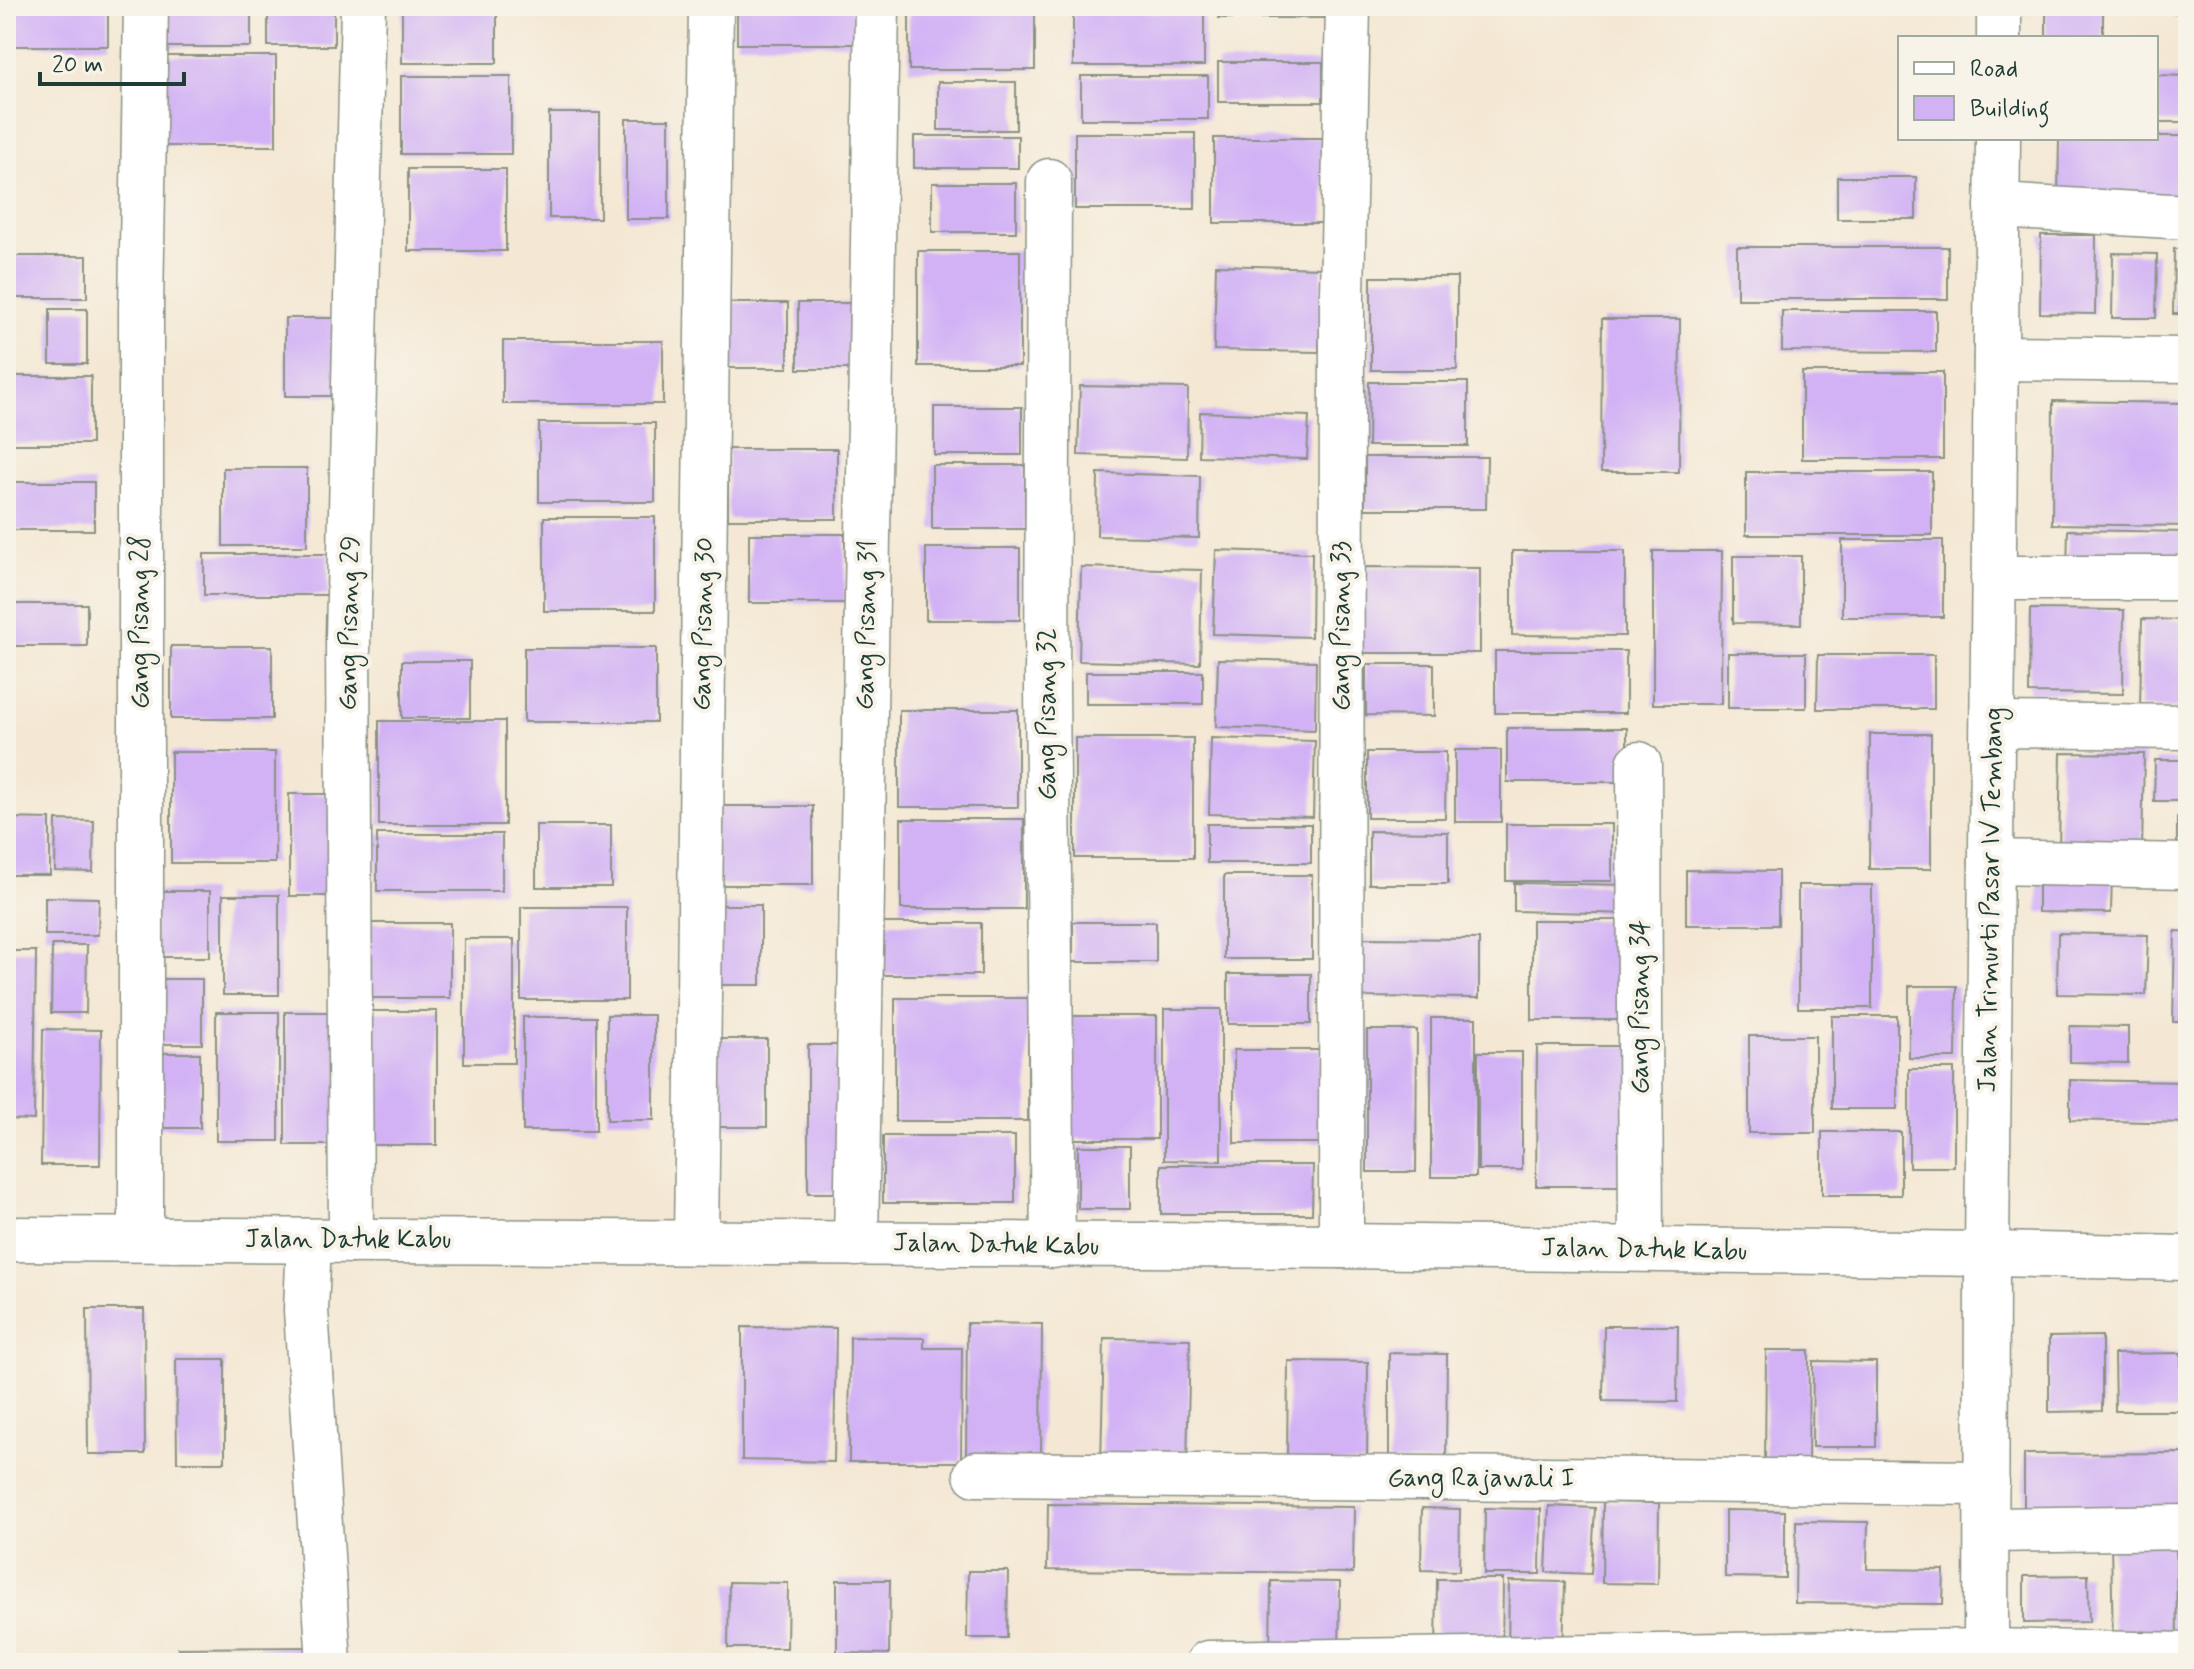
<svg xmlns="http://www.w3.org/2000/svg" width="2194" height="1669" font-family="Mynerve,sans-serif">
	<style>
		.building { fill: #d2b2f5 }
		.lines { fill: none; stroke-linecap: round; stroke-linejoin: round }
		.minor-casing { stroke: #8a9284; stroke-width: 47 }
		.tertiary-casing { stroke: #8a9284; stroke-width: 47 }
		.minor { stroke: #fff; stroke-width: 44 }
		.tertiary { stroke: #fff; stroke-width: 44 }
		.labels { text-anchor: middle; dominant-baseline: central; stroke-width: 8; stroke-linejoin: round; paint-order: stroke }
		.street-label { font-size: 26px; fill: #1f3d34; stroke: #f7f3e8 }
	</style>
	<rect width="100%" height="100%" fill="#f7f3e8"/>
	<filter id="ink" filterUnits="userSpaceOnUse"><feTurbulence type="fractalNoise" baseFrequency=".0125" numOctaves="2"/><feDisplacementMap in="SourceGraphic" scale="16" xChannelSelector="R" yChannelSelector="G"/><feConvolveMatrix kernelMatrix="1 2 1 2 8 2 1 2 1" color-interpolation-filters="sRGB"/></filter>
	<filter id="wash" filterUnits="userSpaceOnUse"><feTurbulence type="fractalNoise" baseFrequency=".006" numOctaves="4" result="noise"/><feDisplacementMap in="SourceGraphic" scale="32" xChannelSelector="R" yChannelSelector="G"/><feGaussianBlur stdDeviation="1.8" result="paint"/><feColorMatrix in="noise" values="0 0 0 0 0 0 0 0 0 0 0 0 0 0 0 0 0 1.4 0 .05"/><feComposite in="paint" operator="in"/></filter>
	<g filter="url(#wash)">
		<rect width="100%" height="100%" fill="#f4e8d4"/>
		<g id="blocks">
			<!-- building -->
			<g class="building">
				<rect x="6" y="6" width="102" height="40"/>
				<rect x="167" y="6" width="84" height="41"/>
				<rect x="268" y="6" width="66" height="40"/>
				<rect x="402" y="6" width="95" height="57"/>
				<rect x="737" y="6" width="129" height="38"/>
				<rect x="1219" y="6" width="112" height="12"/>
				<rect x="2164" y="6" width="24" height="7"/>
				<path d="M2046,8L2103,9V38H2046Z"/>
				<rect x="909" y="10" width="126" height="60"/>
				<rect x="1073" y="12" width="131" height="54"/>
				<rect x="164" y="56" width="112" height="90"/>
				<rect x="1218" y="62" width="105" height="40"/>
				<path d="M2156,75L2188,76V122H2156Z"/>
				<rect x="401" y="76" width="110" height="78"/>
				<rect x="1081" y="76" width="127" height="43"/>
				<rect x="938" y="82" width="78" height="48"/>
				<rect x="549" y="113" width="51" height="105"/>
				<rect x="626" y="119" width="43" height="100"/>
				<rect x="1075" y="133" width="120" height="76"/>
				<rect x="914" y="136" width="104" height="32"/>
				<path d="M2156,136H2188V198L2058,196L2059,138Z"/>
				<rect x="1214" y="138" width="110" height="85"/>
				<rect x="408" y="169" width="98" height="82"/>
				<rect x="1837" y="177" width="79" height="42"/>
				<rect x="932" y="183" width="84" height="49"/>
				<path d="M2041,235H2096L2095,314L2040,313Z"/>
				<rect x="1737" y="247" width="211" height="52"/>
				<path d="M2174,249H2188V314H2173Z"/>
				<rect x="918" y="251" width="102" height="115"/>
				<path d="M2113,253L2157,254L2156,318H2112Z"/>
				<rect x="6" y="256" width="81" height="42"/>
				<path d="M1216,265L1322,268L1319,352L1214,350Z"/>
				<rect x="1371" y="277" width="86" height="93"/>
				<rect x="726" y="303" width="62" height="65"/>
				<rect x="798" y="303" width="58" height="66"/>
				<rect x="50" y="309" width="37" height="55"/>
				<path d="M1782,311H1936V352L1782,351Z"/>
				<rect x="285" y="318" width="56" height="78"/>
				<path d="M1602,319H1680L1679,472H1601Z"/>
				<rect x="503" y="341" width="160" height="63"/>
				<rect x="1802" y="372" width="141" height="87"/>
				<rect x="6" y="376" width="85" height="68"/>
				<path d="M1369,382H1468V446H1368Z"/>
				<path d="M1080,386L1188,388L1187,458L1078,455Z"/>
				<path d="M2053,401L2188,403V526L2052,524Z"/>
				<rect x="934" y="407" width="88" height="48"/>
				<path d="M1200,412L1309,416L1307,459L1199,456Z"/>
				<rect x="539" y="423" width="116" height="79"/>
				<rect x="728" y="449" width="109" height="70"/>
				<path d="M1365,457H1487L1486,509H1365Z"/>
				<rect x="932" y="465" width="93" height="64"/>
				<rect x="223" y="468" width="84" height="78"/>
				<rect x="1746" y="472" width="186" height="63"/>
				<path d="M1098,473L1200,476L1199,538L1097,536Z"/>
				<rect x="6" y="482" width="88" height="48"/>
				<rect x="544" y="517" width="111" height="94"/>
				<path d="M2068,530L2188,532V573L2067,571Z"/>
				<rect x="749" y="534" width="96" height="69"/>
				<rect x="1842" y="540" width="101" height="77"/>
				<rect x="926" y="548" width="94" height="72"/>
				<path d="M1216,550L1312,553L1311,637L1213,634Z"/>
				<path d="M1512,551H1625V636L1512,635Z"/>
				<path d="M1653,551H1722L1721,704H1653Z"/>
				<rect x="204" y="554" width="124" height="41"/>
				<path d="M1733,556H1801V624L1733,623Z"/>
				<path d="M1081,567L1202,570L1200,664L1079,661Z"/>
				<path d="M1360,567L1480,568V653H1360Z"/>
				<rect x="6" y="604" width="81" height="42"/>
				<path d="M2030,609L2124,610L2123,694L2029,693Z"/>
				<path d="M2142,619L2188,620V708L2140,707Z"/>
				<rect x="171" y="646" width="101" height="73"/>
				<rect x="524" y="648" width="132" height="74"/>
				<rect x="1495" y="651" width="131" height="62"/>
				<rect x="1728" y="653" width="78" height="55"/>
				<path d="M1818,655H1934V709H1817Z"/>
				<path d="M1218,659L1316,661L1315,730L1216,727Z"/>
				<rect x="402" y="661" width="68" height="57"/>
				<path d="M1366,664H1434V716L1366,715Z"/>
				<rect x="1086" y="672" width="117" height="32"/>
				<rect x="899" y="710" width="119" height="97"/>
				<rect x="379" y="721" width="126" height="104"/>
				<rect x="1507" y="728" width="120" height="54"/>
				<path d="M1870,734H1931V869H1869Z"/>
				<rect x="1075" y="738" width="118" height="120"/>
				<path d="M1211,738L1315,741L1313,817L1209,814Z"/>
				<rect x="1455" y="750" width="46" height="72"/>
				<rect x="171" y="752" width="104" height="111"/>
				<path d="M1367,752H1446L1445,818H1367Z"/>
				<path d="M2061,753L2144,754L2142,851L2059,849Z"/>
				<path d="M2155,760H2188V801H2154Z"/>
				<rect x="289" y="794" width="48" height="102"/>
				<rect x="715" y="806" width="98" height="79"/>
				<path d="M6,818L50,819V875H6Z"/>
				<path d="M2177,818L2188,819V856H2177Z"/>
				<rect x="901" y="819" width="123" height="90"/>
				<path d="M56,820L94,821L93,872L55,871Z"/>
				<rect x="1207" y="824" width="104" height="39"/>
				<rect x="1506" y="824" width="106" height="57"/>
				<rect x="536" y="825" width="75" height="62"/>
				<path d="M1369,831L1448,832V884H1369Z"/>
				<rect x="377" y="834" width="125" height="57"/>
				<path d="M1686,870L1778,871V925H1686Z"/>
				<path d="M2038,872L2112,874L2111,913L2038,912Z"/>
				<rect x="1224" y="875" width="88" height="84"/>
				<path d="M1514,883L1633,885L1632,914L1514,911Z"/>
				<rect x="1798" y="885" width="74" height="123"/>
				<rect x="152" y="891" width="58" height="66"/>
				<rect x="223" y="895" width="56" height="100"/>
				<path d="M45,897L99,898L98,935H45Z"/>
				<rect x="709" y="905" width="52" height="80"/>
				<rect x="521" y="907" width="106" height="93"/>
				<rect x="1532" y="920" width="95" height="100"/>
				<rect x="1073" y="922" width="83" height="40"/>
				<rect x="367" y="923" width="83" height="75"/>
				<rect x="880" y="923" width="101" height="52"/>
				<path d="M2175,931L2188,932V1022H2173Z"/>
				<path d="M2058,933L2148,935L2146,995L2057,994Z"/>
				<path d="M1363,938L1479,939V998L1363,997Z"/>
				<rect x="464" y="939" width="50" height="124"/>
				<path d="M52,945H87L86,1013H51Z"/>
				<path d="M6,951H36L34,1120L6,1119Z"/>
				<rect x="1228" y="974" width="83" height="50"/>
				<rect x="153" y="979" width="49" height="65"/>
				<path d="M1909,986H1957L1956,1058H1909Z"/>
				<rect x="895" y="998" width="133" height="123"/>
				<path d="M1164,1009H1221V1161L1164,1160Z"/>
				<rect x="367" y="1011" width="70" height="134"/>
				<rect x="216" y="1012" width="63" height="129"/>
				<rect x="285" y="1012" width="62" height="133"/>
				<rect x="607" y="1015" width="47" height="105"/>
				<rect x="1069" y="1016" width="88" height="123"/>
				<rect x="1832" y="1016" width="65" height="93"/>
				<rect x="523" y="1017" width="73" height="114"/>
				<rect x="1431" y="1018" width="45" height="159"/>
				<path d="M2070,1026L2128,1027V1063L2070,1062Z"/>
				<path d="M43,1029L101,1030L100,1165H41Z"/>
				<path d="M1367,1030H1417L1416,1172H1367Z"/>
				<rect x="1749" y="1036" width="66" height="97"/>
				<rect x="711" y="1039" width="56" height="88"/>
				<rect x="808" y="1045" width="29" height="148"/>
				<path d="M1537,1046H1634L1633,1186H1536Z"/>
				<rect x="1234" y="1050" width="87" height="93"/>
				<rect x="1478" y="1052" width="44" height="118"/>
				<rect x="148" y="1053" width="52" height="75"/>
				<rect x="1909" y="1069" width="45" height="98"/>
				<path d="M2070,1080L2188,1082V1123L2070,1120Z"/>
				<rect x="1822" y="1132" width="79" height="63"/>
				<rect x="883" y="1136" width="132" height="67"/>
				<rect x="1078" y="1146" width="52" height="63"/>
				<path d="M1161,1165H1313L1312,1214H1161Z"/>
				<path d="M87,1309H144L145,1454H88Z"/>
				<path d="M967,1323L1042,1324L1041,1458H966Z"/>
				<path d="M1604,1326H1678L1677,1402L1603,1401Z"/>
				<path d="M742,1327L836,1328L834,1462L742,1460Z"/>
				<path d="M2102,1336V1411L2049,1412V1337Z"/>
				<path d="M850,1337L924,1338V1348H962L961,1462H849Z"/>
				<path d="M1104,1338L1190,1339L1187,1465L1101,1463Z"/>
				<path d="M1766,1350H1809L1808,1468L1765,1467Z"/>
				<path d="M1389,1353L1447,1354L1446,1462H1389Z"/>
				<path d="M2181,1353V1411H2115L2114,1354Z"/>
				<path d="M176,1359H225V1462H177Z"/>
				<path d="M1288,1361L1368,1362L1367,1463L1287,1462Z"/>
				<path d="M1813,1361L1876,1362V1447H1812Z"/>
				<path d="M2188,1453V1519L2024,1521V1454Z"/>
				<path d="M1603,1502L1659,1503L1658,1584L1602,1583Z"/>
				<path d="M1048,1504L1354,1507L1353,1573L1047,1570Z"/>
				<path d="M1549,1506L1595,1508L1591,1574L1546,1572Z"/>
				<path d="M1422,1508L1460,1509L1459,1571L1421,1570Z"/>
				<path d="M1485,1508L1541,1509L1540,1574H1484Z"/>
				<path d="M1725,1510L1785,1511V1578L1725,1577Z"/>
				<path d="M1796,1521L1868,1522L1867,1569L1944,1570L1943,1604L1795,1603Z"/>
				<path d="M2111,1541H2176L2177,1646L2113,1647Z"/>
				<path d="M968,1571H1008L1007,1638H967Z"/>
				<path d="M2088,1575L2089,1622L2024,1623V1576Z"/>
				<path d="M1437,1579H1503L1502,1656H1436Z"/>
				<path d="M837,1580H890L889,1654L837,1653Z"/>
				<path d="M1271,1581L1340,1582L1339,1658L1270,1657Z"/>
				<path d="M1509,1581L1565,1582L1563,1656L1508,1655Z"/>
				<path d="M729,1582L788,1583L787,1648H728Z"/>
				<path d="M309,1647L310,1663H178V1648Z"/>
			</g>
		</g>
	</g>
	<g filter="url(#ink)">
		<use href="#blocks" fill-opacity="0" stroke="#8a9284" stroke-width="2"/>
		<g class="lines">
			<defs>
				<g id="minor">
					<path d="M1049,181L1047,689L1053,1246"/>
					<path d="M1997,206L2188,217"/>
					<path d="M1996,358L2188,360"/>
					<path d="M1993,578H2188"/>
					<path d="M1993,725L2188,727"/>
					<path d="M1639,764L1641,1249"/>
					<path d="M1991,862L2188,866"/>
					<path d="M141,1237V309L146,6"/>
					<path d="M309,1241L306,1310L329,1663"/>
					<path d="M351,1241L348,637L363,6"/>
					<path d="M696,1241L711,6"/>
					<path d="M856,1244L877,6"/>
					<path d="M1341,1246L1342,295L1348,6"/>
					<path d="M1987,1254L2188,1258"/>
					<path d="M976,1474L1987,1483"/>
					<path d="M1987,1530L2188,1527"/>
					<path d="M1208,1663L1987,1651L2188,1655"/>
				</g>
				<g id="tertiary">
					<path d="M1999,38V6"/>
					<path d="M6,1239L1341,1246L1987,1254"/>
					<path d="M1986,1663L1987,1254L1998,138"/>
				</g>
			</defs>
			<!-- minor casing -->
			<use href="#minor" class="minor-casing"/>
			<!-- tertiary casing -->
			<use href="#tertiary" class="tertiary-casing"/>
			<!-- minor -->
			<use href="#minor" class="minor"/>
			<!-- tertiary -->
			<use href="#tertiary" class="tertiary"/>
		</g>
	</g>
	<g class="labels">
		<!-- street labels -->
		<g class="street-label">
			<text transform="translate(141 622) rotate(-90)">Gang Pisang 28</text>
			<text transform="translate(350 623) rotate(-89)">Gang Pisang 29</text>
			<text transform="translate(704 624) rotate(-89)">Gang Pisang 30</text>
			<text transform="translate(867 625) rotate(-89)">Gang Pisang 31</text>
			<text transform="translate(1342 626) rotate(-90)">Gang Pisang 33</text>
			<text transform="translate(1048 714) rotate(-90)">Gang Pisang 32</text>
			<text transform="translate(1991 900) rotate(-89)">Jalan Trimurti Pasar IV Tembang</text>
			<text transform="translate(1641 1007) rotate(-90)">Gang Pisang 34</text>
			<text x="348" y="1240">Jalan Datuk Kabu</text>
			<text transform="translate(996 1245) rotate(1)">Jalan Datuk Kabu</text>
			<text transform="translate(1644 1250) rotate(1)">Jalan Datuk Kabu</text>
			<text x="1481" y="1479">Gang Rajawali I</text>
		</g>
	</g>
	<!-- margin -->
	<rect width="2194" height="1669" fill="none" stroke="#f7f3e8" stroke-width="32"/>
	<!-- legend -->
	<rect x="1898" y="36" width="260" height="104" fill="#f7f3e8" stroke="#a1aaa0" stroke-width="2"/>
	<rect x="1914" y="62" width="40" height="12" fill="#ffffff" stroke="#a1aaa0" stroke-width="2"/>
	<text x="1970" y="76" font-size="24" fill="#1f3d34">Road</text>
	<rect x="1914" y="96" width="40" height="24" fill="#d2b2f5" stroke="#a1aaa0" stroke-width="2"/>
	<text x="1970" y="116" font-size="24" fill="#1f3d34">Building</text>
	<!-- scale -->
	<path d="M40 72v12h144v-12" fill="none" stroke="#1f3d34" stroke-width="4"/>
	<text x="52" y="72" font-size="24" fill="#1f3d34" stroke="#f7f3e8" stroke-width="6" paint-order="stroke">20 m</text>
</svg>
